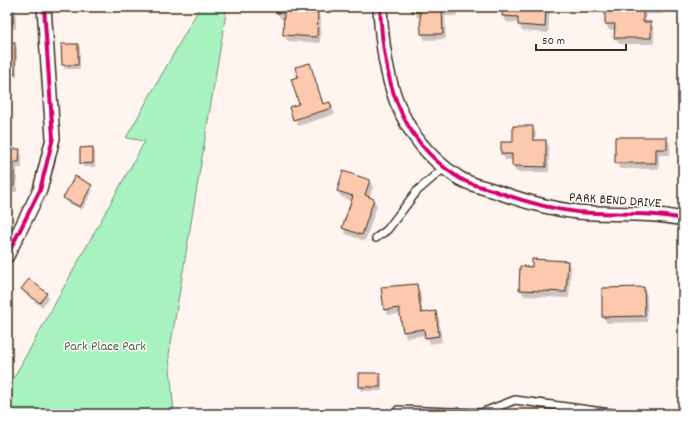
<svg xmlns="http://www.w3.org/2000/svg" width="690" height="421" font-family="Dekko,sans-serif">
	<style>
		.green { fill: #a8f2c0; stroke: #728e6f }
		.shadow { fill: #0003 }
		.building { fill: #fdc9ae; stroke: #3b2a1e }
		.lines { fill: none; stroke-linecap: round; stroke-linejoin: round }
		.service-casing { stroke: #3b2a1e; stroke-width: 10 }
		.minor-casing { stroke: #3b2a1e; stroke-width: 16 }
		.service { stroke: #fff; stroke-width: 7 }
		.minor { stroke: #fff; stroke-width: 13 }
		.cycleway-casing { stroke: #fff; stroke-width: 6 }
		.cycleway { stroke: #d6006c; stroke-width: 4 }
		.labels { text-anchor: middle; dominant-baseline: central; stroke-width: 3; stroke-linejoin: round; paint-order: stroke }
		.street-label { font-size: 14px; fill: #3b2a1e; stroke: #fff }
		.park-label { font-size: 14px; fill: #565c46; stroke: #fff }
	</style>
	<rect width="100%" height="100%" fill="#fff4ef"/>
	<filter id="ink" filterUnits="userSpaceOnUse"><feTurbulence type="fractalNoise" baseFrequency=".025" numOctaves="2"/><feDisplacementMap in="SourceGraphic" scale="8" xChannelSelector="R" yChannelSelector="G"/><feConvolveMatrix kernelMatrix="1 2 1 2 8 2 1 2 1" color-interpolation-filters="sRGB"/></filter>
	<g filter="url(#ink)">
		<!-- green -->
		<path class="green" d="M200,7H227L169,355L174,414H7V390L145,141L126,138Z"/>
		<!-- shadow -->
		<g class="shadow">
			<path d="M7,7H12L16,13V29H7Z"/>
			<path d="M278,7H306V14H318L321,20L320,43L288,41L284,35L285,19H281L277,13Z"/>
			<path d="M413,7H457V16H445L446,39L425,40L422,34L421,17L417,18Z"/>
			<path d="M504,7H550L548,33L522,31L519,23L507,22L503,16Z"/>
			<path d="M606,7H663V14H646V23H650L654,29V44H619L615,37L616,30H609L606,24Z"/>
			<path d="M7,44H14L17,48V77L7,78Z"/>
			<path d="M62,45H77L80,48V69H65L63,65Z"/>
			<path d="M310,64L324,105L330,103L335,114L298,126L290,108L300,105L299,78Z"/>
			<path d="M532,127L536,133L535,141H546L549,147V172H516L513,166V160H505L502,154V143H514Z"/>
			<path d="M616,138H667L670,144V155H659V169H620L616,163Z"/>
			<path d="M92,148L95,152V167H84L81,163Z"/>
			<path d="M7,150H19L22,156V168H17V192H7Z"/>
			<path d="M369,181L373,187L369,198L374,200L377,206L365,241L346,234L343,228L352,201L341,197L338,191Z"/>
			<path d="M91,186L93,190L82,210L67,202L65,198Z"/>
			<path d="M567,262L571,268L569,298L524,296L520,289L533,268Z"/>
			<path d="M29,280L47,294L49,298L42,307L24,293L22,289Z"/>
			<path d="M417,285L420,291L423,314L435,312L439,318L442,342L430,344L426,335L407,338L404,332L401,314L388,315L385,309Z"/>
			<path d="M643,288L647,295V322L607,323L603,317Z"/>
			<path d="M379,374L382,378V391H362L360,387Z"/>
		</g>
		<!-- building -->
		<g class="building">
			<rect x="7" y="7" width="6" height="16"/>
			<path d="M277,7H303L302,12L318,13L317,37L283,35L284,13H276Z"/>
			<path d="M412,7H454V10H442L443,34H421L420,12H412Z"/>
			<path d="M503,7H546L545,27L518,25V17L502,16Z"/>
			<path d="M605,7H660L643,8V22H651V38H614L615,24H605Z"/>
			<rect x="7" y="43" width="8" height="31"/>
			<path d="M61,44H78V65H62Z"/>
			<path d="M310,63L323,104L330,102L332,108L293,120L289,107L299,104L291,79L298,77L295,67Z"/>
			<path d="M513,126H533V140H546V167L512,166V154H501V142H513Z"/>
			<path d="M615,137H667V149H656V163H615Z"/>
			<path d="M93,147V163L80,164V148Z"/>
			<path d="M7,149H20L19,162H14V186H7Z"/>
			<path d="M343,171L370,180L365,195L374,199L362,235L342,228L353,196L337,191Z"/>
			<path d="M75,176L92,185L80,207L63,198Z"/>
			<path d="M532,259L568,261L566,292L519,290L520,266L532,267Z"/>
			<path d="M29,279L47,293L40,303L21,289Z"/>
			<path d="M417,284L421,313L436,311L439,336L425,338L424,329L403,332L399,308L384,310L381,287Z"/>
			<path d="M644,287L645,316L602,317V288Z"/>
			<rect x="359" y="373" width="21" height="14"/>
		</g>
		<g class="lines">
			<defs>
				<g id="service">
					<path d="M376,238L387,230L417,191L445,167"/>
					<path d="M398,410L481,413L515,400L618,414"/>
				</g>
				<g id="minor">
					<path d="M380,7C383,74 396,136 456,176C466,184 483,187 495,191C520,200 552,209 577,212C613,215 647,211 683,219"/>
					<path d="M7,256L40,190L53,138L44,7"/>
				</g>
			</defs>
			<!-- service casing -->
			<use href="#service" class="service-casing"/>
			<!-- minor casing -->
			<use href="#minor" class="minor-casing"/>
			<!-- service -->
			<use href="#service" class="service"/>
			<!-- minor -->
			<use href="#minor" class="minor"/>
			<defs>
				<g id="cycleway">
					<path d="M380,7C383,74 396,136 456,176C466,184 483,187 495,191C520,200 552,209 577,212C613,215 647,211 683,219"/>
					<path d="M7,256L40,190L53,138L44,7"/>
				</g>
			</defs>
			<!-- cycleway casing -->
			<use href="#cycleway" class="cycleway-casing"/>
			<!-- cycleway -->
			<use href="#cycleway" class="cycleway"/>
		</g>
	</g>
	<g class="labels">
		<!-- street labels -->
		<g class="street-label">
			<text transform="translate(615 201) rotate(4)">PARK BEND DRIVE</text>
		</g>
		<!-- park labels -->
		<g class="park-label">
			<text x="105" y="347">Park Place Park</text>
		</g>
	</g>
	<!-- margin -->
	<rect width="690" height="421" fill="none" stroke="#fff" stroke-width="24"/>
	<rect x="12" y="12" width="666" height="397" fill="none" stroke="#3b2a1e" stroke-width="1.5" filter="url(#ink)"/>
	<!-- scale -->
	<path d="M536 44v6h90v-6" fill="none" stroke="#3b2a1e" stroke-width="2"/>
	<text x="542" y="44" font-size="12" fill="#3b2a1e" stroke="#ffffff" stroke-width="3" paint-order="stroke">50 m</text>
</svg>
